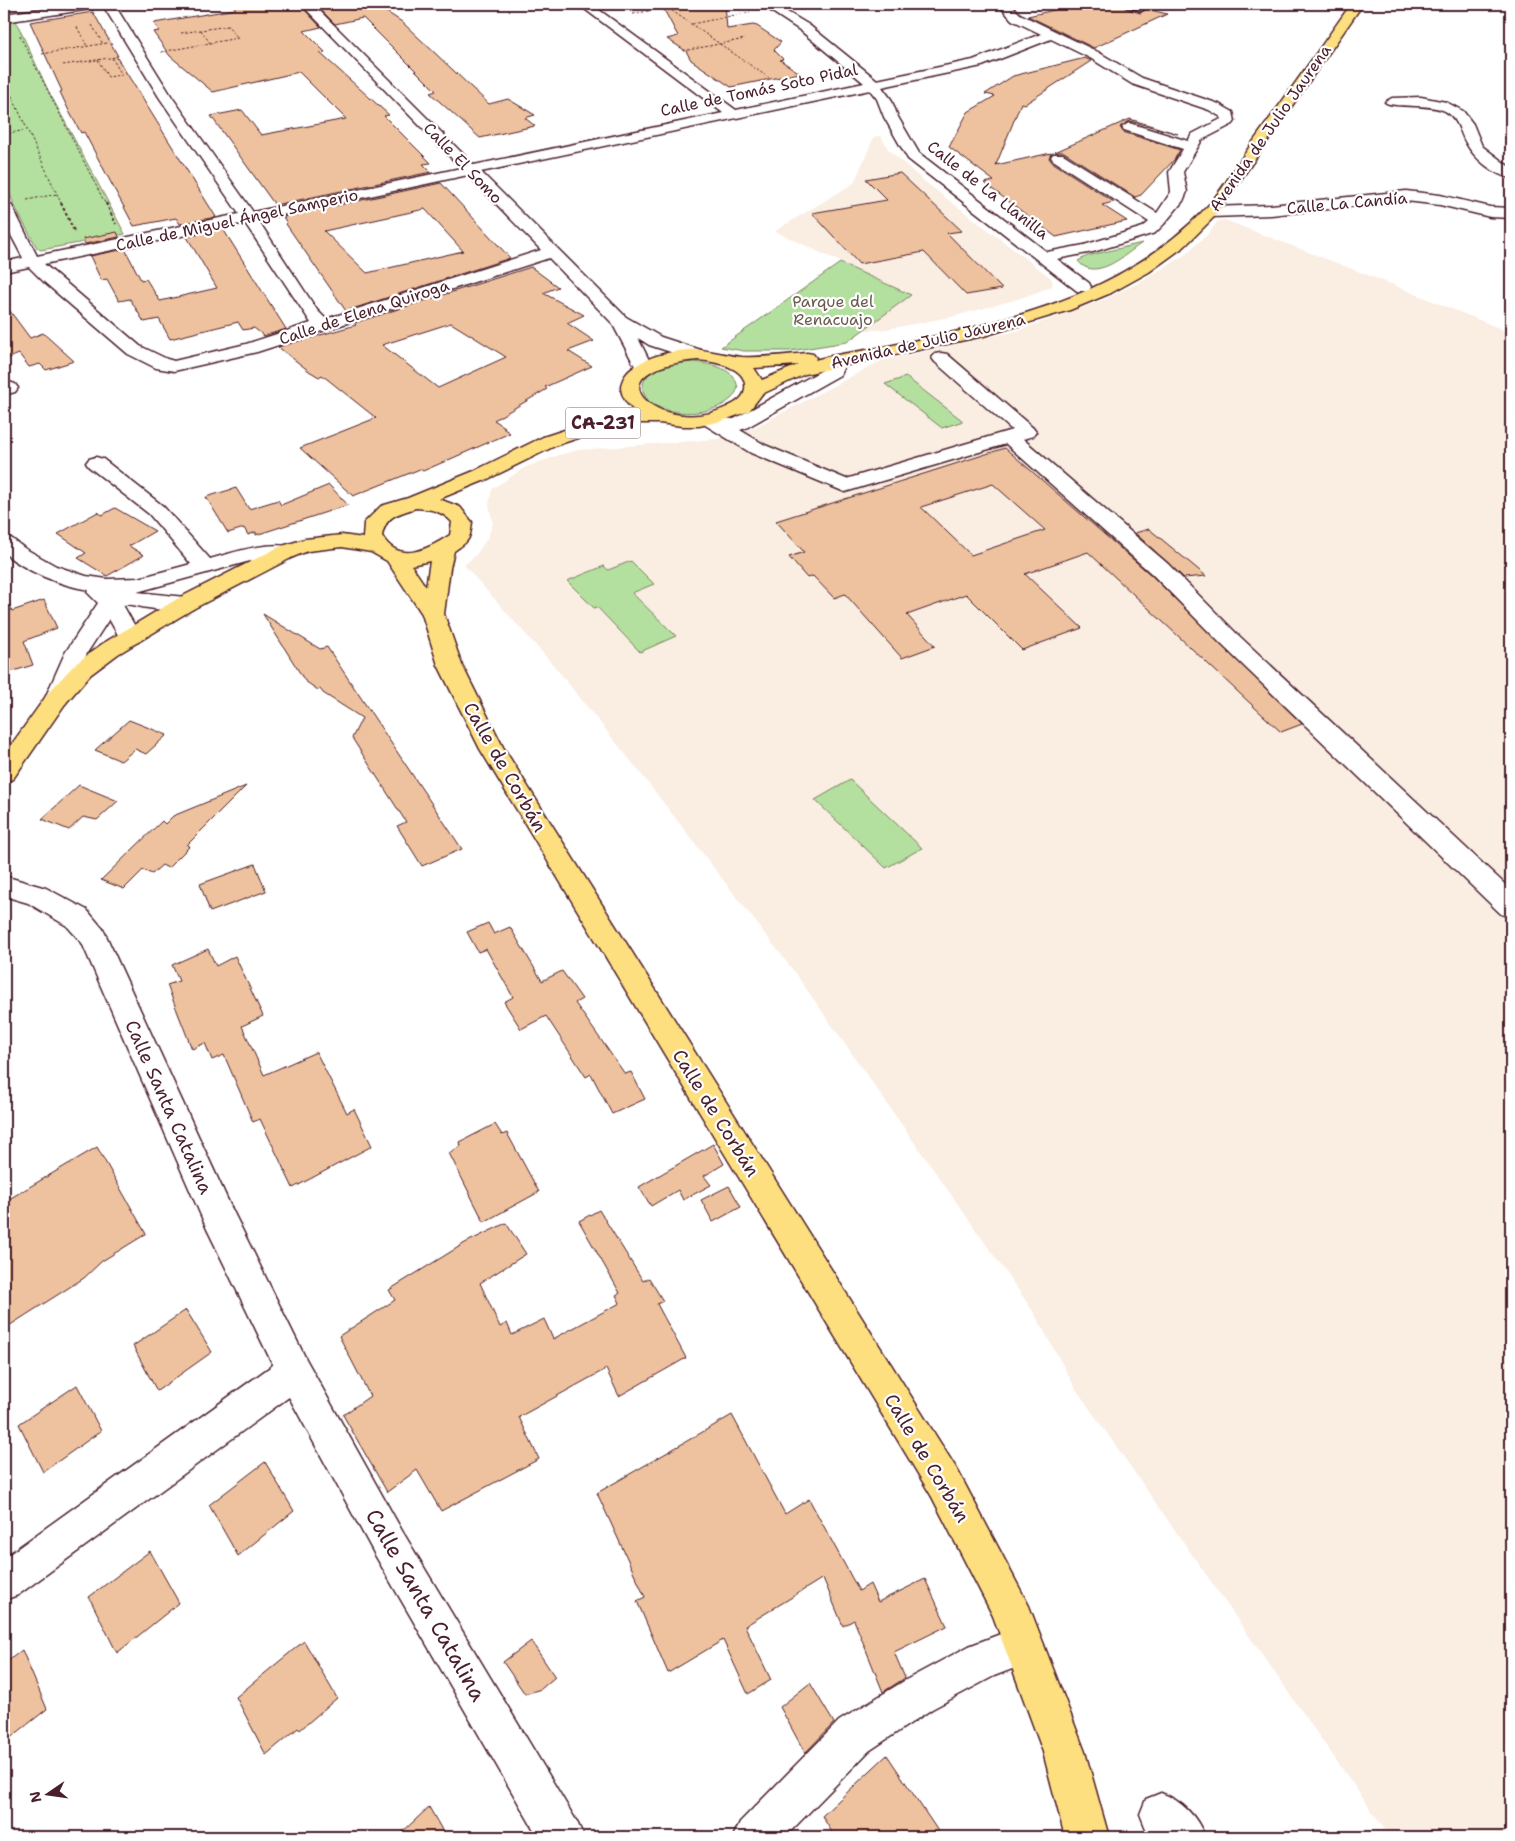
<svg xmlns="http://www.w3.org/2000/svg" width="1515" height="1841" font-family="'Shantell Sans',sans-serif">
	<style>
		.built { fill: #faede2 }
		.green { fill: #b3e09e; stroke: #7e8064 }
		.building { fill: #eec29e; stroke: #4a1f2b; fill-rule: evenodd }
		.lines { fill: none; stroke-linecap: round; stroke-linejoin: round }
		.minor-casing { stroke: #4a1f2b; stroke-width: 3 }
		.major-casing { stroke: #4a1f2b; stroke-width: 3 }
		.path-far1 { stroke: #4a1f2b; stroke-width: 1; stroke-dasharray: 2.5 2; stroke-linecap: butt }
		.path { stroke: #4a1f2b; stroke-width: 2; stroke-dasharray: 3 2.5; stroke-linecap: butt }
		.minor { fill: #fff; fill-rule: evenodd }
		.major { fill: #fedf80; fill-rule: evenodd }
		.labels { text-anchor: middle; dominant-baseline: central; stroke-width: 4.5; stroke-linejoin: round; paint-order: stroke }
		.far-street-label { font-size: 16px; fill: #4a1f2b; stroke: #fff }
		.far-park-label { font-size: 16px; fill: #6a594e; stroke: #fff }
		.shield { fill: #fff; stroke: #80626b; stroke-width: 1 }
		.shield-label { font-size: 18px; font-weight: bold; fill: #4a1f2b }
		.street-label { font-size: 19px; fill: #4a1f2b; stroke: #fff }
		.near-street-label { font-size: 22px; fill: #4a1f2b; stroke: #fff }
	</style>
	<rect width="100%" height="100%" fill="#fff"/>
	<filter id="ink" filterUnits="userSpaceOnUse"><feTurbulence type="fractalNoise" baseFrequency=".02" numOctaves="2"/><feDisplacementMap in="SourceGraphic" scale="10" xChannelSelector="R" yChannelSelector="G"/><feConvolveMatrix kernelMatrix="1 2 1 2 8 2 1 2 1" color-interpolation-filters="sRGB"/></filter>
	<g filter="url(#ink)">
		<!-- built -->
		<g class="built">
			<path d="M881,136L888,149L920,178L1051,278L1053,283L1051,287L1018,299L955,316L882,330H862L910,295L775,231L854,183L874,137Z"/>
			<path d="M1225,220L1391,284L1511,333V1837H1390L1076,1389L1033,1311L793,970L635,766L555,667L464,565L476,555L488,537L493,523L489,505L492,489L526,467L559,455L578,450L717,439L753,428L881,361L1017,331L1103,300L1136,284L1181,258L1208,234L1218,221Z"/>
		</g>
		<!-- green -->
		<g class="green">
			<path d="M15,19L48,90L125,234L97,239H83L84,242L41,250L37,248L14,205L4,178V21Z"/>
			<path d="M1142,243C1126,254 1095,283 1078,261L1087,256Z"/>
			<path d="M840,263L911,295L847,342L790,351H744L721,347Z"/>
			<path d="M695,362C713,365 734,367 738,388C736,392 734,396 732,398C714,416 671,417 651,403C647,400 644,395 643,390C640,366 678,363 695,362Z"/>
			<path d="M906,377L963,421L942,428L885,384Z"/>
			<path d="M631,561L654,584L632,593L676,636L640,652L597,607L594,608L567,581L604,566L608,570Z"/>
			<path d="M850,780L922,848L886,868L815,800Z"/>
		</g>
		<!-- building -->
		<g class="building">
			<path d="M231,4H299L321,27L304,31L325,52L320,53L389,115L384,116L431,163L423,164L431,172L275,205L211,116L242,110L261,135L346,119L299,72L213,92L170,56L153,32L159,31L154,23L236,9Z"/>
			<path d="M315,4H378L379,7L402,22L489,104L508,99L535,115L525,118L535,126L480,138L430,93L436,91L363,18L335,24Z"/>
			<path d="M661,4H725L727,29L753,25L757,26L781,42L774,50L783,59L780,60L800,73L731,87L691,60L686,51L667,39L678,36Z"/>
			<path d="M1081,4H1122L1125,8L1140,13L1147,9L1167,14L1094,48L1028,16Z"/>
			<path d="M93,12L118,56H116L216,217L180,224L176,218L134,226L84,132L81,133L70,113L60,92L62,91L30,22Z"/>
			<path d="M1085,58L1091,61L1025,104L1021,103L996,165L1051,153L1049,158L1052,162L1114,202L1102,205L1127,221L1056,237L984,183L994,181L949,147L968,112L995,96L985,94L1013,76Z"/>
			<path d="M1130,119L1178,134L1130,121L1120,127L1123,132L1180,150L1174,160L1141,195L1135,197L1064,152H1055Z"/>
			<path d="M900,173L962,231L947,233L1002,289L966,295L924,252L859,264L812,213L887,200L866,179Z"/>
			<path d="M441,183L510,258L346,311L286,224L287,223L283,217ZM425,209L463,251L367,273L324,231Z"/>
			<path d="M223,229L286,329L264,336L254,328L243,330L238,322L170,339L159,319L144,322L130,299L119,301L107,279L101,280L90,256L125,249L141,280L146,279L160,301L217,288L187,237Z"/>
			<path d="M117,232L119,237L85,244L83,239Z"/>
			<path d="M531,267L558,287L543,293L584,315L567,323L594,341L568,351L592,366L545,387L547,389L494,420L505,427L503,428L510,433L423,471L420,469L353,496L300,448L376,418L322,375L319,377L309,371L278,347L356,325L354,323ZM451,323L506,357L438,388L382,345Z"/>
			<path d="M4,303L30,338L43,333L74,361L46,370L40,364L29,367L19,354L4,360Z"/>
			<path d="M1005,448L1151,575L1302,724L1281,732L1088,552L1025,574L1082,628L1022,650L966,594L907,615L935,646L902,658L845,594L834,598L813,576L807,578L789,557L804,552L776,521ZM993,484L1045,530L971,555L921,507Z"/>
			<path d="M329,485L348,505L256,535V532L248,535L244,528L228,533L206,497L236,488L249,509L278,500L281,505Z"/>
			<path d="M115,508L155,531L129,546L144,555L107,576L78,558L86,553L58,534L98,512L102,515Z"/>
			<path d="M1149,529L1154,533L1206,576L1184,578L1135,533Z"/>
			<path d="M4,594L12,611L44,600L57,628L24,641L33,665L4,674Z"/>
			<path d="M263,614L320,649L327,647L462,849L422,866L397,826L406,822L352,738L362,718L323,693L320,689L318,690L305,681Z"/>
			<path d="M129,720L167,735L146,754L135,749L121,761L95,750Z"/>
			<path d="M79,785L118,801L97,820L83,817L69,830L42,819Z"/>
			<path d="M246,786L187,845L190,846L168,868L162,865L152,874L143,870L124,889L101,880L162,821L165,824L173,816Z"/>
			<path d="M255,864L266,891L210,912L200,884Z"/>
			<path d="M488,923L494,934L510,927L542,981L562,971L582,999L575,1003L625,1074L631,1072L645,1099L612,1114L591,1074L586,1077L546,1016L521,1029L504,1002L513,997L486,949L478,952L467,932Z"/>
			<path d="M208,949L216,966L235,956L263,1016L242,1026L264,1075L316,1052L347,1113L354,1109L372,1146L293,1188L260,1119L253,1122L224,1055L212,1060L205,1043L192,1049L167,985L179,981L172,965Z"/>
			<path d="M495,1124L502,1135L507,1133L539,1192L484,1222L449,1153L461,1146L460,1142Z"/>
			<path d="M713,1144L724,1164L704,1176L711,1185L683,1200L678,1190L651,1206L639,1187Z"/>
			<path d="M97,1147L146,1234L102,1261L84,1278L4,1329V1202Z"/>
			<path d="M729,1186L741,1207L713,1222L701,1200Z"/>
			<path d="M599,1210L643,1281L649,1278L663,1301L657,1304L686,1358L619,1396L606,1369L519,1417L539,1459L441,1511L417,1470L387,1492L343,1415L370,1396L339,1336L395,1300L389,1290L465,1243L506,1223L526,1254L480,1283L500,1327L507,1323L512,1335L544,1319L553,1339L620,1303L616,1295L620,1293L579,1221Z"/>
			<path d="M186,1310L212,1352L157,1391L133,1346Z"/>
			<path d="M77,1385L101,1431L43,1472L19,1424Z"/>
			<path d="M732,1415L785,1514L809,1499L859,1591L870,1584L878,1602L925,1579L947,1626L894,1652L905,1678L883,1692L854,1620L843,1626L823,1578L745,1626L771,1680L748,1694L723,1640L668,1673L637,1601L645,1597L597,1493Z"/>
			<path d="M265,1462L294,1511L238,1556L209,1505Z"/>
			<path d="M150,1551L179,1603L117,1653L89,1597Z"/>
			<path d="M304,1641L337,1698L300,1730L298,1728L266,1755L236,1697Z"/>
			<path d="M531,1641L555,1677L541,1689L525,1694L503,1662Z"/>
			<path d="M22,1650L47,1709L4,1743V1664Z"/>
			<path d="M810,1683L834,1723L805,1753L780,1707Z"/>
			<path d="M887,1755L942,1837H835L822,1816Z"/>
			<path d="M429,1807L446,1837H397Z"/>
		</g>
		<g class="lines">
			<defs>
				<g id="minor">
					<path d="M77,4H114L172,97L253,212L461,168L301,4H313L474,165L723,113L578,4H591L736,110L864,83L801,31L760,4H774L809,25L877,80L973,60L1041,34L1012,20L998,4H1010L1020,14L1098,52L1142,78L1219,104L1233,112L1235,121L1233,124L1202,140L1183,172L1187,192L1183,201L1164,224L1155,233L1093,252L1057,259L1089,283L1091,287L1089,291H1077L908,159L884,117L877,99L870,90L481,172L626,317L661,337L704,351L707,355L704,359L698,360L692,359L649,345L638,338L653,368L650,372L644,373L638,372L612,323L549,258L257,352L174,371L156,368L128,354L44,282L29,267L4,272V262L23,258L4,222V201L9,203L12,206L37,256L239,214L159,97L104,7L11,21L5,17L11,13ZM1051,39L1090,58L1132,84L1209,110L1221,117V119L1192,134L1188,141L1129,123L1122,127L1124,130L1183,149L1169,172L1171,192L1157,213L1063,154H1053L1051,157L1053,160L1149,222L1143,227L1084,245L1047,252L919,153L898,117L891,99L882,87L982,66ZM468,175L541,250L326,319L317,310L258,220ZM245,223L311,323L246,344L174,361L167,359L140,346L44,264Z"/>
					<path d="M1124,4H1142L1147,7L1141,11L1126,6Z"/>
					<path d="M1421,97L1446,102L1463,111L1473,124L1482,146L1511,168V178C1494,175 1474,158 1466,143C1459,131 1459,119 1445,111C1430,103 1390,108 1385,102L1392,98Z"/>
					<path d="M1406,191L1440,195L1490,207L1511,208V218L1490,217L1440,205L1406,201L1271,215L1211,217L1206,215L1203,212L1206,209L1211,207L1271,205Z"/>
					<path d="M941,353L947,354L1033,428L1036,432L1033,436L1023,439L1168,564L1236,633L1511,890V917L1501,914L1220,643L1152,574L1006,444L845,492L751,453L702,423L700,419L702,415C714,412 722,420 734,419L826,368L831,358L837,357L843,358L846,362L840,375L746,428L740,430L765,445L846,479L1012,430L935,362L932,358L935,354Z"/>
					<path d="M9,382L15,384L18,388L15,392L4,395V384Z"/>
					<path d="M96,457L103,459L163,506L210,559C235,552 267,541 293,547L297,552L293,557L250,561L137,592L185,597L193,599L196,604L193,609C179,613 162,610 148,608C139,607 131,603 123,605L141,637L138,642L130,644L122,642L109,619L87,653L69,698L65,704L57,706L49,704L45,698L65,653L98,603L87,592L89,590C59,585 27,572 4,553V536L11,538L24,548L56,566L86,576L107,579L139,578L191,564L149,514L89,467L86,463L89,459Z"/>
					<path d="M4,876L46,888L87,910L103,929L230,1205L306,1359L401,1529L577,1822L584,1837H538L375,1555L289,1397L18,1595L4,1600V1558L273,1365L206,1227L82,943L67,926L28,903L4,896Z"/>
					<path d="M1024,1625L1038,1631L1044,1645L1038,1659L994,1676L932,1709L869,1751L785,1837H733L740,1822L839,1721L904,1681L969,1646Z"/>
					<path d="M1161,1793C1182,1801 1197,1816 1205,1837H1154L1146,1829L1140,1814L1146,1799Z"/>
				</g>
				<path id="major" d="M1351,4H1363L1216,215L1185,246L1149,272L1111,293L1070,310L984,336L805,374L762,394L749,411L722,421L699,426H682L659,423H629L606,429L557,445L488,479L439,499L460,507L472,522C470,540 469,541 454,551L450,568L444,614L462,665L503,747L958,1471L1029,1606L1085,1752L1109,1837H1065L1043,1752L993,1616L932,1497L480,749L438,665L422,614L387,561L371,552L342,547L308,551L293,557L193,609L118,654L90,675L65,704L13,779L4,782V755L49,692L74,665L102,644L177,599L279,547L305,539L342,535L363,538L364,523L381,506L408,498L474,471L543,437L592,421L635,411C627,405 618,392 622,382C630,358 678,348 700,350C714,351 728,356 742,357C764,358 785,355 807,353L813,354L816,358L815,360C840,353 867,351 893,345C1007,322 1120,297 1204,210C1222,192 1235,167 1250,146C1284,99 1318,51 1351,4ZM698,360C714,362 748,366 745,389C744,399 735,403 727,407C661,439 583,370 698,360ZM798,365L762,380L754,368ZM416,508C431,509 442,511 452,522L450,535C428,549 399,565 382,536C386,515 398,514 416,508ZM430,561L426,587L411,565Z"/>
			</defs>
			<!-- minor casing -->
			<use href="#minor" class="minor-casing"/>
			<!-- major casing -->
			<use href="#major" class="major-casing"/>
			<!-- path-far1 -->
			<g class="path-far1">
				<path d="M668,8L769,78"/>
				<path d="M633,14L684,4"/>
				<path d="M692,24L750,12"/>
				<path d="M92,25L103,44"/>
				<path d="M77,27L87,46"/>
				<path d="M181,33L228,26L238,38L210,43"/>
				<path d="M20,36L106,205"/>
				<path d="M683,51L745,39"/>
				<path d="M161,52L210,43L201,30"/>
				<path d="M42,54L107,43"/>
				<path d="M112,58L122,75"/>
				<path d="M98,60L108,77L127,74"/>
				<path d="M63,65L116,57"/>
				<path d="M4,79L62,205"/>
				<path d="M4,134L27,130"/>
				<path d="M27,200L57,194"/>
			</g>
			<!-- path -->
			<g class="path">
				<path d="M61,203L75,233"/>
				<path d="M106,203L116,224"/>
			</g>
			<!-- minor -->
			<use href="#minor" class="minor"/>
			<!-- major -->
			<use href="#major" class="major"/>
		</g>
	</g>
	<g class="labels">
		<!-- far-street labels -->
		<g class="far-street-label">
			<text transform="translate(759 90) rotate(-12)">Calle de Tomás Soto Pidal</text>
			<text transform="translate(1270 128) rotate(-55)">Avenida de Julio Jaurena</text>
			<text transform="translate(463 163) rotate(46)">Calle El Somo</text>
			<text transform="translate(988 190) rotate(38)">Calle de La Llanilla</text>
			<text transform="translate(1347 203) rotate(-5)">Calle La Candía</text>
			<text transform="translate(237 220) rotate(-12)">Calle de Miguel Ángel Samperio</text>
			<text transform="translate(364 312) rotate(-18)">Calle de Elena Quiroga</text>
			<text transform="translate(928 341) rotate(-13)">Avenida de Julio Jaurena</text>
		</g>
		<!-- far-park labels -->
		<g class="far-park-label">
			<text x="833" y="301">Parque del<tspan x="833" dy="18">Renacuajo</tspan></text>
		</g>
		<!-- shield labels -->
		<rect class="shield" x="565.5" y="407.5" width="75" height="31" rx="4"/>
		<g class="shield-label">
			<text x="603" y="423">CA-231</text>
		</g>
		<!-- street labels -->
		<g class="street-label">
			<text transform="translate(505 767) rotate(60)">Calle de Corbán</text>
			<text transform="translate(169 1107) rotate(66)">Calle Santa Catalina</text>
			<text transform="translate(716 1113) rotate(58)">Calle de Corbán</text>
			<text transform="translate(927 1458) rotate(59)">Calle de Corbán</text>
		</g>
		<!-- near-street labels -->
		<g class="near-street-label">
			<text transform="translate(426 1605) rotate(60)">Calle Santa Catalina</text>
		</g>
	</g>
	<!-- margin -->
	<rect width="1515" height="1841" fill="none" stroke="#fff" stroke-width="20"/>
	<rect x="10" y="10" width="1495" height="1821" fill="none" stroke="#4a1f2b" stroke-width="2" filter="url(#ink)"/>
	<!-- north arrow -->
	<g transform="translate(48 1794) rotate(257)" stroke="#ffffff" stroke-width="4" paint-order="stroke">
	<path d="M0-4L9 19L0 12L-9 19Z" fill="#4a1f2b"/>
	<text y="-8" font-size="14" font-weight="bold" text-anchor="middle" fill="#4a1f2b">N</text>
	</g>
</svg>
